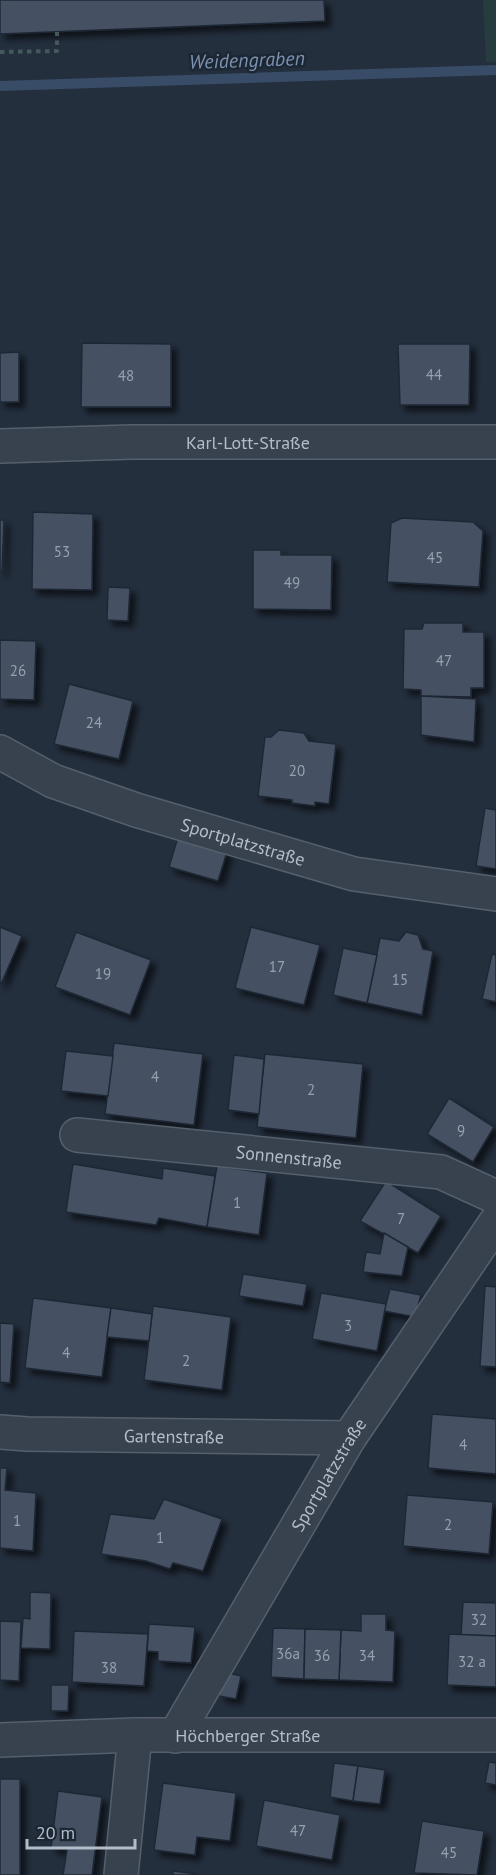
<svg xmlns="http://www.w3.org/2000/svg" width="496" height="1875" font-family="'PT Sans',sans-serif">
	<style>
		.green { fill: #263c3f }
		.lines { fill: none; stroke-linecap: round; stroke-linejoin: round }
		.stream { stroke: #394c67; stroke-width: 10 }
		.building { fill: #455162; stroke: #1f2835; stroke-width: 1.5; filter: url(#shadow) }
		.minor-casing { stroke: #565f6c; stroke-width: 36 }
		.path { stroke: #44595c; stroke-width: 4; stroke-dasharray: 4.5 4.5; stroke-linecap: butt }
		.minor { stroke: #38414e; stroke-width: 33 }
		.labels { text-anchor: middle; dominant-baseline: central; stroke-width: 5; stroke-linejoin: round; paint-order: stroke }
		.number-label { font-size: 15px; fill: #98a1af }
		.street-label { font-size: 18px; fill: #b4bcc9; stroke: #1d2633 }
		.water-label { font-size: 20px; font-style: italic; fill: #7c92b1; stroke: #1d2633 }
	</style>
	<defs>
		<filter id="shadow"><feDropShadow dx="5.5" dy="5.5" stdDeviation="3" flood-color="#0009"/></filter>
	</defs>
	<rect width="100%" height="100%" fill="#242f3e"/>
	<!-- green -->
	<path class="green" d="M483,0H496V62H486Z"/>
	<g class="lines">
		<!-- stream -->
		<path class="stream" d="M0,86L496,70"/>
	</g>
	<!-- building -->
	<g class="building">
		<path d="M0,0H324L325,21L0,34Z"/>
		<path d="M82,343L171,344V407H81Z"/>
		<path d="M398,344H470L469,405H400Z"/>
		<path d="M19,352V402H0V353Z"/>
		<path d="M33,512L93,514L92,590L32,589Z"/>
		<path d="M402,518L473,522L483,531L479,587L387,582L391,523Z"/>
		<path d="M0,520H4L2,571H0Z"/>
		<path d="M253,550H281V555H332L331,610L253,609Z"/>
		<path d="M108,587L130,588L128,621L107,620Z"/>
		<path d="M424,623H463V632H484V688H471V697L421,696V690L403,689L404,629H422Z"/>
		<path d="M0,640L36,641L34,700L0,699Z"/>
		<path d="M69,684L133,701L119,759L54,744Z"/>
		<path d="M421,696L476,699L474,742L421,735Z"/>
		<path d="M279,730L304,733L309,741L336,744L329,804L315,802V806L292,803V800L258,796L265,737H271Z"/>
		<path d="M485,808L496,810V869L476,866Z"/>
		<path d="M178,837L227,852L218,881L169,867Z"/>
		<path d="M0,927L22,936L1,984L0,983Z"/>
		<path d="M251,927L320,945L304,1005L235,988Z"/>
		<path d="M76,932L151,960L130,1015L55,987Z"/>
		<path d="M406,932L418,935L423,949L433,951L422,1015L367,1003L380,938L399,941Z"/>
		<path d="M343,948L377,955L367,1003L333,995Z"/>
		<path d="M492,954L496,955V1002L482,999Z"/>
		<path d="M114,1043L203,1054L194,1125L105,1114Z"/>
		<path d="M66,1051L113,1056L108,1096L61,1091Z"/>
		<path d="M265,1054L363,1064L356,1138L257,1127Z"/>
		<path d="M234,1055L264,1059L259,1114L228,1110Z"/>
		<path d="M449,1098L494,1127L473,1162L427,1134Z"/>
		<path d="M73,1164L162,1179L163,1168L215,1176L207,1227L159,1218L156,1225L66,1212Z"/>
		<path d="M217,1166L267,1173L259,1235L207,1227Z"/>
		<path d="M386,1181L441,1216L418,1253L360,1221Z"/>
		<path d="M384,1233L408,1247L402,1276L363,1272L366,1252L380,1254Z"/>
		<path d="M243,1274L307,1284L303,1306L239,1296Z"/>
		<path d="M485,1286L496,1287V1367L480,1366Z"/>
		<path d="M390,1289L421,1295L415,1317L384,1311Z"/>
		<path d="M321,1293L386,1304L377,1351L312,1339Z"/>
		<path d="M33,1298L111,1308L102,1377L25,1368Z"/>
		<path d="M153,1306L231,1317L222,1390L144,1380Z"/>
		<path d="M111,1308L152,1314L149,1341L107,1337Z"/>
		<path d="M0,1323L14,1324L10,1383L0,1382Z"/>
		<path d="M432,1414L496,1419V1474L428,1468Z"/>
		<path d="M0,1468H7L5,1490L36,1493L33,1551L0,1548Z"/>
		<path d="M407,1495L493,1502L489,1554L403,1546Z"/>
		<path d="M164,1499L222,1519L203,1571L173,1563L170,1569L146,1561L101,1554L110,1514L154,1519Z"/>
		<path d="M30,1592L51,1593L50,1649L21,1648L23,1618L30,1619Z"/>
		<path d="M463,1602L496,1603V1636L461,1635Z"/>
		<path d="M361,1614H386V1630L395,1631L393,1682L339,1680L341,1630L361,1631Z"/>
		<path d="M0,1621L21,1622L19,1681L0,1680Z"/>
		<path d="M149,1624L195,1627L191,1663L158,1661V1652L147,1651Z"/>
		<path d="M273,1628L305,1629L304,1679L271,1677Z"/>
		<path d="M305,1629L341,1630L339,1680L304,1679Z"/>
		<path d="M74,1631L148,1634L144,1686L72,1682Z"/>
		<path d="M449,1634L496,1636V1687L447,1685Z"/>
		<path d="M224,1672L241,1676L236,1699L219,1696Z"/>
		<path d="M51,1685H69L68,1711H51Z"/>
		<path d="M489,1762L496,1763V1785L485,1783Z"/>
		<path d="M334,1763L358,1766L353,1801L330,1797Z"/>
		<path d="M358,1766L385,1770L380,1804L353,1801Z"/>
		<rect x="0" y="1779" width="20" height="96"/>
		<path d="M163,1783L236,1793L230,1841L197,1837L195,1855L154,1850Z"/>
		<path d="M58,1791L102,1797L92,1875H63L67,1850L51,1848Z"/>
		<path d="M264,1800L340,1815L332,1860L256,1846Z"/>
		<path d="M422,1821L484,1831L477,1875L414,1873Z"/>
		<path d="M173,1871L197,1874V1875H173Z"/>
	</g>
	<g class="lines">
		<defs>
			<g id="minor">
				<path id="s1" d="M0,446L131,442H496"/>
				<path id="s2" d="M0,752L53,781L136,810L354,874L496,894"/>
				<path id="s3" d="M77,1135L441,1172L496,1197"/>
				<path id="s4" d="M0,1432L27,1434L349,1438"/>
				<path id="s5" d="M175,1736L349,1438L496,1222"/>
				<path id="s6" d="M0,1740L135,1735H496"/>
				<path d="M121,1875L135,1735"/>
			</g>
		</defs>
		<!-- minor casing -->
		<use href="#minor" class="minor-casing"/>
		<!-- path -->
		<path class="path" d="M0,52L57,51V32"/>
		<!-- minor -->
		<use href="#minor" class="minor"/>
	</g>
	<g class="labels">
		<!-- number labels -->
		<g class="number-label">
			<text x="434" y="374">44</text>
			<text x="126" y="375">48</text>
			<text x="62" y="551">53</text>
			<text x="435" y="557">45</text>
			<text x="292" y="582">49</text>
			<text x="444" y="660">47</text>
			<text x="18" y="670">26</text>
			<text x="94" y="722">24</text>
			<text x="297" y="770">20</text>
			<text x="277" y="966">17</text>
			<text x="103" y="973">19</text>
			<text x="400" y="979">15</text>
			<text x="155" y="1076">4</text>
			<text x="311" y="1089">2</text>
			<text x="461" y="1130">9</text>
			<text x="237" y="1202">1</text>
			<text x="401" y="1218">7</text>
			<text x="348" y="1325">3</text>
			<text x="66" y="1352">4</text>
			<text x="186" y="1360">2</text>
			<text x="463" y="1444">4</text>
			<text x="17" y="1520">1</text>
			<text x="448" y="1524">2</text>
			<text x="160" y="1537">1</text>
			<text x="479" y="1619">32</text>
			<text x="288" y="1653">36a</text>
			<text x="322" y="1655">36</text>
			<text x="367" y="1655">34</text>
			<text x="472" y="1661">32 a</text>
			<text x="109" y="1667">38</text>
			<text x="298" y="1830">47</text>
			<text x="449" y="1852">45</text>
		</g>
		<!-- street labels -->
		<g class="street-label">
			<text stroke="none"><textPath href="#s1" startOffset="248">Karl-Lott-Straße</textPath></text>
			<text stroke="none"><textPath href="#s2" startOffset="260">Sportplatzstraße</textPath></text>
			<text stroke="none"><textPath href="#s3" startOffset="213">Sonnenstraße</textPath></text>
			<text stroke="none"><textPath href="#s4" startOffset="174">Gartenstraße</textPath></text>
			<text stroke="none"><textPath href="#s5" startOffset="303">Sportplatzstraße</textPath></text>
			<text stroke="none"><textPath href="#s6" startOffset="248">Höchberger Straße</textPath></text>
		</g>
		<!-- water labels -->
		<g class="water-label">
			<text transform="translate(247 60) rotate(-2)">Weidengraben</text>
		</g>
	</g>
	<!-- scale -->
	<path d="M27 1839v9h108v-9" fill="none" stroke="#b4bcc9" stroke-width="3"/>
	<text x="36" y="1839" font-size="18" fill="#b4bcc9" stroke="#1d2633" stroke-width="4.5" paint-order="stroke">20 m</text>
</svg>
